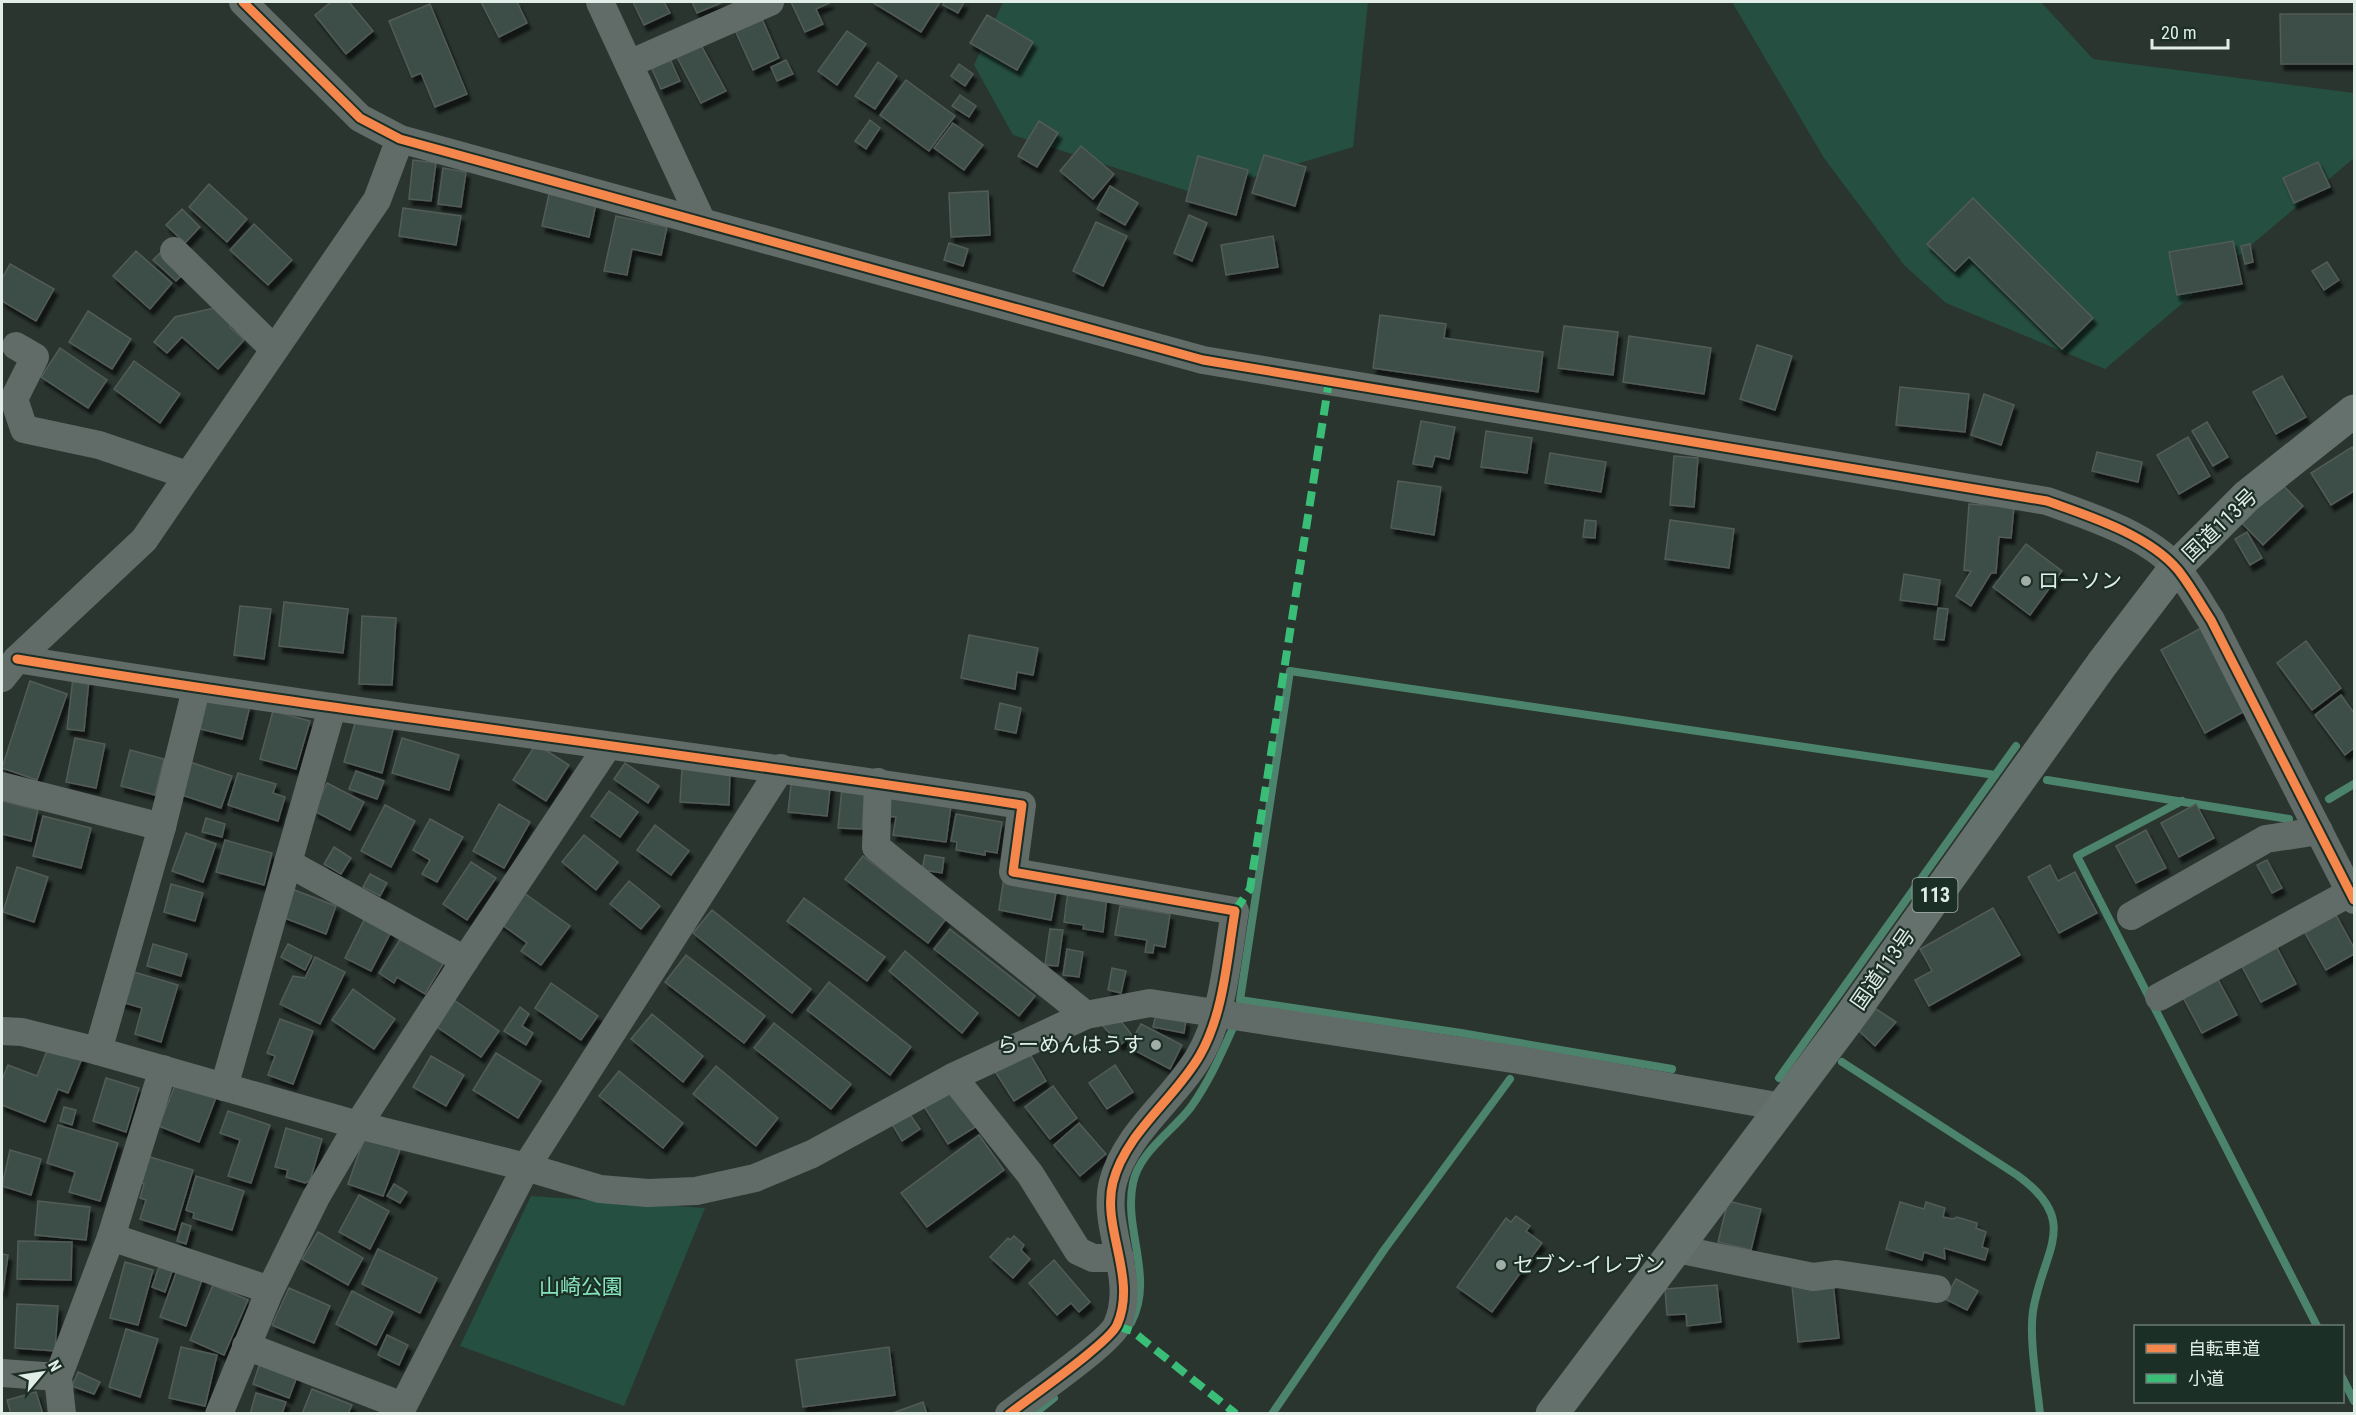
<svg xmlns="http://www.w3.org/2000/svg" width="2356" height="1415" font-family="'Roboto Condensed','Noto Sans JP',sans-serif">
	<style>
		.green { fill: #254f40 }
		.lines { fill: none; stroke-linecap: round; stroke-linejoin: round }
		.stream { stroke: #4b836d; stroke-width: 8 }
		.building { fill: #3e4e47; stroke: #525b56; stroke-width: 1.5; filter: url(#shadow) }
		.minor { stroke: #616b67; stroke-width: 28 }
		.highway { stroke: #65716c; stroke-width: 33 }
		.quiet { stroke: #3abd76; stroke-width: 8; stroke-dasharray: 15 8; stroke-linecap: butt }
		.cycleway-casing { stroke: #1c2f27; stroke-width: 13 }
		.cycleway { stroke: #f5874c; stroke-width: 9 }
		.poi-dot { fill: #a1ada7; stroke: #1c2f27; stroke-width: 2 }
		.labels { text-anchor: middle; dominant-baseline: central; stroke-width: 4.5; stroke-linejoin: round; paint-order: stroke }
		.shield { fill: #1c2f27; stroke: #a6b4ad; stroke-width: 1.5 }
		.shield-label { font-size: 20px; font-weight: bold; fill: #e1ede7 }
		.street-label { font-size: 21px; fill: #e1ede7; stroke: #1c2f27 }
		.poi-label { font-size: 21px; fill: #e1ede7; stroke: #1c2f27; text-anchor: start }
		.park-label { font-size: 21px; fill: #86e4bf; stroke: #1c2f27 }
	</style>
	<defs>
		<filter id="shadow"><feDropShadow dx="3.5" dy="6" stdDeviation="1.5" flood-color="#0009"/></filter>
	</defs>
	<rect width="100%" height="100%" fill="#2a3530"/>
	<!-- green -->
	<g class="green">
		<path d="M1003,2H1368L1353,147L1197,194L1013,135L974,65Z"/>
		<path d="M1732,2H2041L2093,59L2354,93V158L2105,369L1946,303L1904,265L1824,158Z"/>
		<path d="M531,1196L705,1208L624,1406L460,1346Z"/>
	</g>
	<g class="lines">
		<!-- stream -->
		<g class="stream">
			<path d="M2047,780L2289,819"/>
			<path d="M2329,799L2354,784"/>
			<path d="M2182,801L2077,856L2317,1326"/>
			<path d="M1842,1062L2017,1175C2082,1222 2043,1249 2033,1311C2029,1339 2037,1384 2040,1414"/>
			<path d="M1672,1069L1461,1033L1240,1000L1290,671L1995,775"/>
			<path d="M1779,1078L2016,746"/>
			<path d="M1131,1323C1155,1277 1123,1230 1133,1183C1139,1152 1173,1131 1191,1107C1208,1083 1220,1057 1232,1030"/>
			<path d="M2342,1377L2354,1401"/>
			<path d="M1034,1414L1054,1398"/>
			<path d="M1272,1414L1384,1250L1510,1079"/>
		</g>
	</g>
	<!-- building -->
	<g class="building">
		<path d="M331,2H349L373,31L346,54L315,15Z"/>
		<path d="M481,2H517L527,23L499,37Z"/>
		<path d="M633,2H664L670,13L644,25Z"/>
		<path d="M692,2H723L697,13Z"/>
		<path d="M791,2H831L816,9L823,24L805,32Z"/>
		<path d="M872,2H940L921,32Z"/>
		<path d="M944,2H964L958,13L943,5Z"/>
		<path d="M430,4L467,94L435,107L421,73L412,77L389,21Z"/>
		<path d="M760,14L779,58L753,70L733,26Z"/>
		<path d="M2280,14H2354V64H2281Z"/>
		<path d="M987,15L1033,42L1017,70L970,43Z"/>
		<path d="M847,31L866,44L837,85L818,71Z"/>
		<path d="M700,43L726,91L701,103L676,55Z"/>
		<path d="M670,59L680,81L661,89L651,67Z"/>
		<path d="M786,60L793,74L777,81L771,67Z"/>
		<path d="M878,62L897,76L875,109L855,96Z"/>
		<path d="M959,64L973,74L965,86L951,76Z"/>
		<path d="M906,80L955,116L929,151L880,115Z"/>
		<path d="M960,95L976,106L969,117L952,106Z"/>
		<path d="M870,120L880,128L866,149L855,141Z"/>
		<path d="M1039,121L1058,133L1037,167L1018,156Z"/>
		<path d="M953,123L983,145L964,170L934,148Z"/>
		<path d="M1081,146L1114,174L1093,199L1060,171Z"/>
		<path d="M1264,155L1306,167L1295,206L1252,193Z"/>
		<path d="M1198,156L1248,170L1236,215L1186,201Z"/>
		<path d="M413,160L436,163L431,201L409,199Z"/>
		<path d="M2318,162L2330,187L2294,203L2283,178Z"/>
		<path d="M443,168L466,172L461,207L438,204Z"/>
		<path d="M209,184L247,219L227,242L189,207Z"/>
		<path d="M1110,186L1138,203L1125,225L1097,209Z"/>
		<path d="M988,191L990,235L951,237L949,193Z"/>
		<path d="M549,194L596,204L589,237L542,226Z"/>
		<path d="M1973,198L2093,318L2062,349L1969,257L1955,271L1927,244Z"/>
		<path d="M403,208L461,216L456,245L399,236Z"/>
		<path d="M182,209L200,227L185,243L166,225Z"/>
		<path d="M1189,215L1207,223L1192,261L1174,253Z"/>
		<path d="M616,216L667,227L661,255L632,249L627,275L604,271Z"/>
		<path d="M1096,222L1127,236L1103,286L1073,271Z"/>
		<path d="M254,224L292,260L268,285L230,250Z"/>
		<path d="M1273,236L1278,267L1226,275L1221,245Z"/>
		<path d="M2233,241L2242,284L2177,295L2169,252Z"/>
		<path d="M949,243L968,249L963,266L944,260Z"/>
		<path d="M2250,244L2253,262L2245,264L2241,246Z"/>
		<path d="M136,251L172,283L150,309L113,276Z"/>
		<path d="M160,253L183,274L176,281L153,260Z"/>
		<path d="M2327,262L2339,280L2324,290L2312,271Z"/>
		<path d="M10,264L54,289L36,321L2,301V279Z"/>
		<path d="M218,307L235,322L230,327L244,340L218,369L182,337L167,353L154,342L175,317Z"/>
		<path d="M88,311L131,339L112,369L69,342Z"/>
		<path d="M1380,315L1446,324L1444,338L1543,352L1538,392L1373,368Z"/>
		<path d="M1564,326L1618,332L1613,375L1558,368Z"/>
		<path d="M1629,336L1711,348L1704,394L1623,382Z"/>
		<path d="M1757,345L1792,356L1775,410L1740,399Z"/>
		<path d="M60,348L107,380L88,408L41,377Z"/>
		<path d="M134,361L180,394L160,423L114,389Z"/>
		<path d="M2282,376L2306,417L2276,434L2253,392Z"/>
		<path d="M1900,387L1969,394L1965,432L1896,425Z"/>
		<path d="M1984,394L2014,405L2001,445L1971,435Z"/>
		<path d="M1421,421L1455,427L1449,459L1435,456L1432,467L1413,464Z"/>
		<path d="M2207,422L2228,457L2213,466L2192,431Z"/>
		<path d="M1486,431L1532,438L1527,473L1481,467Z"/>
		<path d="M2188,437L2210,476L2179,494L2157,455Z"/>
		<path d="M2352,447L2354,452V491L2331,505L2311,473Z"/>
		<path d="M2097,452L2142,462L2138,482L2092,471Z"/>
		<path d="M1550,453L1606,462L1601,492L1545,483Z"/>
		<path d="M1674,456L1698,458L1694,507L1670,505Z"/>
		<path d="M1398,481L1441,487L1434,535L1391,528Z"/>
		<path d="M2280,482L2303,506L2263,545L2240,521Z"/>
		<path d="M1969,504L2014,507L2011,538L1999,537L1996,573H1991L1971,606L1956,596L1971,571L1964,570Z"/>
		<path d="M1585,520L1596,521L1595,538L1583,537Z"/>
		<path d="M1670,520L1734,529L1729,568L1665,559Z"/>
		<path d="M2247,532L2262,558L2250,565L2235,539Z"/>
		<path d="M2026,544L2062,571L2030,615L1993,587Z"/>
		<path d="M1904,574L1940,580L1937,605L1900,600Z"/>
		<path d="M284,602L348,609L343,653L279,646Z"/>
		<path d="M240,606L271,609L264,659L234,655Z"/>
		<path d="M1938,608L1948,609L1944,640L1934,639Z"/>
		<path d="M362,616L396,618L392,685L359,684Z"/>
		<path d="M2201,628L2245,711L2205,733L2161,650Z"/>
		<path d="M969,635L1038,648L1033,675L1017,672L1015,689L961,678Z"/>
		<path d="M2306,641L2341,688L2312,710L2277,663Z"/>
		<path d="M73,678L89,680L84,731L67,729Z"/>
		<path d="M30,681L67,694L37,780L2,768Z"/>
		<path d="M2341,695L2354,713V748L2345,755L2315,715Z"/>
		<path d="M208,696L250,706L242,739L200,729Z"/>
		<path d="M1000,703L1021,708L1016,733L995,729Z"/>
		<path d="M273,711L310,721L296,769L260,759Z"/>
		<path d="M357,716L394,726L382,773L344,762Z"/>
		<path d="M75,738L105,744L96,788L66,782Z"/>
		<path d="M402,738L459,755L449,790L392,773Z"/>
		<path d="M536,744L569,765L546,801L513,780Z"/>
		<path d="M130,750L164,759L155,795L121,786Z"/>
		<path d="M190,762L232,776L221,808L179,794Z"/>
		<path d="M625,763L659,786L648,803L614,779Z"/>
		<path d="M682,769L730,772L729,805L680,802Z"/>
		<path d="M356,771L384,781L377,799L349,789Z"/>
		<path d="M238,773L276,784L273,793L285,797L278,821L228,805Z"/>
		<path d="M792,776L831,780L827,816L788,812Z"/>
		<path d="M327,783L364,802L350,830L314,811Z"/>
		<path d="M842,787L865,789L862,829L838,828Z"/>
		<path d="M609,791L638,812L620,837L591,816Z"/>
		<path d="M888,796L951,806L946,842L893,835L896,817L885,816Z"/>
		<path d="M2,801L38,810L31,841L2,834Z"/>
		<path d="M499,804L530,822L504,868L473,851Z"/>
		<path d="M2196,804L2214,838L2179,857L2161,823Z"/>
		<path d="M385,805L415,821L391,867L361,851Z"/>
		<path d="M956,814L1002,822L997,853L985,851V855L956,850L957,842L951,841Z"/>
		<path d="M43,816L91,828L81,868L33,856Z"/>
		<path d="M206,818L225,824L222,837L202,832Z"/>
		<path d="M430,819L463,837L437,882L422,874L430,860L413,850Z"/>
		<path d="M655,825L689,851L671,875L637,850Z"/>
		<path d="M2146,830L2166,868L2136,883L2116,846Z"/>
		<path d="M186,833L216,844L203,882L172,871Z"/>
		<path d="M584,835L618,862L596,890L562,862Z"/>
		<path d="M225,840L272,853L264,885L216,872Z"/>
		<path d="M334,847L351,858L341,874L324,864Z"/>
		<path d="M925,855L944,858L942,873L922,870Z"/>
		<path d="M863,856L946,919L928,943L845,879Z"/>
		<path d="M2267,860L2282,888L2272,893L2257,865Z"/>
		<path d="M471,862L496,878L467,920L443,904Z"/>
		<path d="M2050,865L2058,881L2075,872L2097,913L2059,933L2028,877Z"/>
		<path d="M17,867L48,877L34,922L3,912Z"/>
		<path d="M370,874L387,883L380,896L363,887Z"/>
		<path d="M1004,877L1057,887L1051,920L999,910Z"/>
		<path d="M629,881L660,906L641,929L610,904Z"/>
		<path d="M171,884L203,893L195,921L164,912Z"/>
		<path d="M292,889L336,906L326,934L282,917Z"/>
		<path d="M520,890L570,926L541,965L521,951L527,943L497,921Z"/>
		<path d="M1068,891L1107,897L1103,932L1083,929L1084,925L1064,922Z"/>
		<path d="M804,898L885,957L867,981L787,921Z"/>
		<path d="M1120,906L1170,914L1165,947L1154,945L1153,953L1145,952L1147,940L1115,935Z"/>
		<path d="M1993,908L2020,955L1929,1006L1915,980L1932,971L1920,949Z"/>
		<path d="M712,910L811,989L792,1013L693,933Z"/>
		<path d="M367,914L393,928L371,971L345,958Z"/>
		<path d="M2336,915L2354,948V954L2326,970L2305,933Z"/>
		<path d="M950,929L1035,996L1019,1016L934,949Z"/>
		<path d="M1050,929L1063,930L1058,966L1045,965Z"/>
		<path d="M401,938L443,964L425,994L397,977L394,983L379,973Z"/>
		<path d="M2274,942L2296,984L2261,1002L2239,961Z"/>
		<path d="M153,944L187,954L181,976L147,966Z"/>
		<path d="M288,944L312,956L305,970L281,957Z"/>
		<path d="M1067,949L1083,952L1079,977L1063,975Z"/>
		<path d="M905,951L978,1013L962,1033L889,971Z"/>
		<path d="M686,955L765,1016L744,1043L665,982Z"/>
		<path d="M315,957L345,972L320,1024L280,1004L293,976L305,978Z"/>
		<path d="M1112,968L1126,971L1121,993L1108,990Z"/>
		<path d="M127,970L178,985L161,1042L135,1034L142,1008L118,1001Z"/>
		<path d="M2215,974L2237,1015L2202,1033L2180,992Z"/>
		<path d="M829,982L911,1047L890,1075L807,1010Z"/>
		<path d="M551,983L598,1016L581,1040L535,1008Z"/>
		<path d="M353,989L395,1019L374,1049L332,1020Z"/>
		<path d="M454,1000L499,1031L481,1057L437,1027Z"/>
		<path d="M520,1007L529,1014L522,1026L533,1033L526,1045L504,1031Z"/>
		<path d="M1876,1009L1896,1022L1875,1046L1859,1031Z"/>
		<path d="M652,1014L703,1056L683,1082L631,1039Z"/>
		<path d="M1156,1014L1186,1020L1184,1033L1153,1027Z"/>
		<path d="M1116,1015L1132,1035L1120,1045L1103,1026Z"/>
		<path d="M280,1019L313,1031L293,1084L268,1075L275,1056L267,1053Z"/>
		<path d="M774,1023L851,1084L831,1109L754,1048Z"/>
		<path d="M1141,1024L1182,1045L1170,1069L1128,1047Z"/>
		<path d="M50,1043L83,1056L68,1093L58,1089L45,1122L2,1105V1080L8,1065L37,1076Z"/>
		<path d="M1027,1049L1046,1081L1014,1101L994,1070Z"/>
		<path d="M496,1053L541,1081L518,1118L473,1090Z"/>
		<path d="M431,1056L464,1075L446,1106L413,1087Z"/>
		<path d="M1115,1065L1133,1092L1107,1109L1089,1083Z"/>
		<path d="M716,1066L778,1118L756,1146L693,1094Z"/>
		<path d="M619,1071L683,1123L663,1148L599,1096Z"/>
		<path d="M106,1078L139,1088L126,1132L93,1121Z"/>
		<path d="M177,1080L217,1095L199,1142L159,1126Z"/>
		<path d="M1053,1086L1077,1118L1050,1139L1025,1107Z"/>
		<path d="M952,1087L977,1126L948,1144L923,1105Z"/>
		<path d="M64,1107L76,1110L72,1125L60,1121Z"/>
		<path d="M228,1111L270,1125L251,1183L228,1176L240,1140L220,1133Z"/>
		<path d="M909,1113L920,1129L902,1141L892,1124Z"/>
		<path d="M1079,1123L1106,1154L1080,1176L1054,1145Z"/>
		<path d="M58,1125L118,1143L100,1201L69,1192L75,1172L47,1163Z"/>
		<path d="M286,1128L322,1139L310,1181L305,1183L286,1177L288,1170L275,1167Z"/>
		<path d="M979,1135L1004,1170L927,1227L901,1193Z"/>
		<path d="M365,1136L400,1150L383,1196L348,1184Z"/>
		<path d="M10,1150L41,1159L31,1195L2,1186Z"/>
		<path d="M147,1156L193,1170L175,1230L140,1219L146,1200L140,1198L144,1184L139,1182Z"/>
		<path d="M196,1176L244,1191L232,1230L193,1218L194,1213L186,1210Z"/>
		<path d="M394,1184L407,1192L400,1203L387,1196Z"/>
		<path d="M359,1195L389,1211L370,1249L339,1232Z"/>
		<path d="M38,1201L90,1207L86,1240L35,1235Z"/>
		<path d="M1728,1201L1761,1209L1751,1250L1718,1242Z"/>
		<path d="M1900,1202L1924,1209L1926,1202L1945,1208L1943,1217L1953,1219L1957,1217L1977,1223L1976,1228L1986,1232L1982,1247L1988,1249L1985,1260L1944,1248L1945,1259L1924,1252L1922,1260L1886,1249Z"/>
		<path d="M1516,1216L1530,1226L1526,1231L1542,1243L1492,1312L1457,1287L1506,1218L1511,1222Z"/>
		<path d="M182,1223L191,1226L186,1244L177,1241Z"/>
		<path d="M318,1232L363,1258L348,1285L302,1259Z"/>
		<path d="M1014,1236L1024,1245L1021,1250L1030,1259L1013,1278L990,1257L1008,1238L1010,1240Z"/>
		<path d="M18,1241L72,1242L71,1280L17,1279Z"/>
		<path d="M378,1249L437,1278L420,1313L362,1284Z"/>
		<path d="M2,1254L8,1255L3,1291H2Z"/>
		<path d="M1054,1260L1090,1302L1079,1312L1071,1303L1057,1315L1029,1283Z"/>
		<path d="M161,1261L174,1266L165,1292L152,1287Z"/>
		<path d="M125,1262L153,1270L138,1325L110,1318Z"/>
		<path d="M179,1265L204,1274L186,1326L160,1317Z"/>
		<path d="M1956,1279L1978,1291L1967,1310L1945,1299Z"/>
		<path d="M1833,1282L1839,1338L1798,1342L1792,1286Z"/>
		<path d="M213,1285L248,1300L224,1355L190,1340Z"/>
		<path d="M1717,1285L1721,1322L1687,1326L1686,1314L1667,1315L1665,1289Z"/>
		<path d="M289,1288L330,1306L314,1343L272,1325Z"/>
		<path d="M352,1291L393,1312L376,1345L336,1324Z"/>
		<path d="M17,1304L58,1306L55,1351L15,1348Z"/>
		<path d="M126,1329L158,1339L140,1397L109,1387Z"/>
		<path d="M387,1335L408,1345L399,1365L378,1355Z"/>
		<path d="M181,1347L217,1355L205,1406L169,1398Z"/>
		<path d="M889,1347L895,1395L803,1407L796,1360Z"/>
		<path d="M261,1360L298,1374L289,1398L253,1384Z"/>
		<path d="M78,1372L100,1382L94,1394L72,1386Z"/>
		<path d="M312,1389L352,1405L348,1414H302Z"/>
		<path d="M36,1392L43,1414H11L7,1400Z"/>
		<path d="M256,1393L286,1402L282,1414H250Z"/>
		<path d="M923,1402L927,1414H890Z"/>
	</g>
	<g class="lines">
		<!-- minor -->
		<g class="minor">
			<path d="M243,2L360,118L400,139L1203,360L2047,501C2089,516 2149,535 2178,570C2190,585 2200,603 2211,620L2354,900"/>
			<path d="M600,2L702,222"/>
			<path d="M629,64L770,2"/>
			<path d="M174,251L274,349"/>
			<path d="M16,346L35,357L14,399L24,429L99,445L187,475"/>
			<path d="M17,659C352,714 688,753 1022,805L1013,872L1235,911C1227,958 1224,1013 1200,1055C1175,1099 1126,1132 1113,1182C1101,1228 1138,1278 1117,1325C1109,1343 1029,1398 1009,1414"/>
			<path d="M2,678L17,659L144,540L377,200L400,139"/>
			<path d="M878,782L876,847L1086,1015"/>
			<path d="M2,786L162,827L98,1051"/>
			<path d="M162,827L196,689"/>
			<path d="M288,863L465,960"/>
			<path d="M2131,916L2266,839L2319,831"/>
			<path d="M2159,997L2351,892"/>
			<path d="M2,1031L22,1032L98,1051L358,1125L526,1167L600,1189L648,1193L696,1191L755,1178L812,1154L953,1077L1086,1015L1150,1003L1519,1060L1782,1107"/>
			<path d="M953,1077L1030,1174L1078,1251L1093,1258H1120"/>
			<path d="M224,1087L332,708"/>
			<path d="M111,1237L270,1290"/>
			<path d="M1677,1249L1813,1277L1837,1274L1937,1289"/>
			<path d="M246,1346L403,1406"/>
			<path d="M2,1373L58,1377"/>
			<path d="M62,1414L58,1377L111,1237L163,1069"/>
			<path d="M219,1414L270,1290L316,1197L358,1125L465,960L607,747"/>
			<path d="M399,1414L526,1167L781,768"/>
		</g>
		<!-- highway -->
		<path class="highway" d="M1552,1414L1846,1022L2102,664L2176,567L2247,496L2354,411"/>
		<!-- quiet -->
		<g class="quiet">
			<path d="M1235,911L1250,889L1329,381"/>
			<path d="M1117,1326L1132,1331L1236,1414"/>
		</g>
		<defs>
			<g id="cycleway">
				<path d="M243,2L360,118L400,139L1203,360L2047,501C2089,516 2149,535 2178,570C2190,585 2200,603 2211,620L2354,900"/>
				<path d="M17,659C352,714 688,753 1022,805L1013,872L1235,911C1227,958 1224,1013 1200,1055C1175,1099 1126,1132 1113,1182C1101,1228 1138,1278 1117,1325C1109,1343 1029,1398 1009,1414"/>
			</g>
		</defs>
		<!-- cycleway casing -->
		<use href="#cycleway" class="cycleway-casing"/>
		<!-- cycleway -->
		<use href="#cycleway" class="cycleway"/>
	</g>
	<!-- markers -->
	<g class="poi-dot">
		<circle cx="2026" cy="581" r="6"/>
		<circle cx="1156" cy="1045" r="6"/>
		<circle cx="1501" cy="1265" r="6"/>
	</g>
	<g class="labels">
		<!-- shield labels -->
		<rect class="shield" x="1912.5" y="878" width="45" height="34" rx="4.5"/>
		<g class="shield-label">
			<text x="1935" y="895">113</text>
		</g>
		<!-- street labels -->
		<g class="street-label">
			<text transform="translate(2220 525) rotate(-44)">国道113号</text>
			<text transform="translate(1883 969) rotate(-55)">国道113号</text>
		</g>
		<!-- poi labels -->
		<g class="poi-label">
			<text x="2038" y="581">ローソン</text>
			<text x="1144" y="1045" text-anchor="end">らーめんはうす</text>
			<text x="1513" y="1265">セブン-イレブン</text>
		</g>
		<!-- park labels -->
		<g class="park-label">
			<text x="581" y="1287">山崎公園</text>
		</g>
	</g>
	<!-- border -->
	<rect width="2356" height="1415" fill="none" stroke="#e1ede7" stroke-width="6"/>
	<!-- legend -->
	<rect x="2134" y="1325" width="210" height="78" fill="#1c2f27" stroke="#6b7b74" stroke-width="1.5"/>
	<rect x="2146" y="1344" width="30" height="9" fill="#f5874c" stroke="#6b7b74" stroke-width="1.5"/>
	<text x="2188" y="1355" font-size="18" fill="#e1ede7">自転車道</text>
	<rect x="2146" y="1374" width="30" height="9" fill="#3abd76" stroke="#6b7b74" stroke-width="1.5"/>
	<text x="2188" y="1385" font-size="18" fill="#e1ede7">小道</text>
	<!-- north arrow -->
	<g transform="translate(42 1373) rotate(61)" stroke="#1c2f27" stroke-width="4.5" paint-order="stroke">
	<path d="M0-4.5L10 22L0 15L-10 22Z" fill="#e1ede7"/>
	<text y="-9" font-size="16" font-weight="bold" text-anchor="middle" fill="#e1ede7">N</text>
	</g>
	<!-- scale -->
	<path d="M2152 39v9h76v-9" fill="none" stroke="#e1ede7" stroke-width="3"/>
	<text x="2161" y="39" font-size="18" fill="#e1ede7" stroke="#1c2f27" stroke-width="4.5" paint-order="stroke">20 m</text>
</svg>
